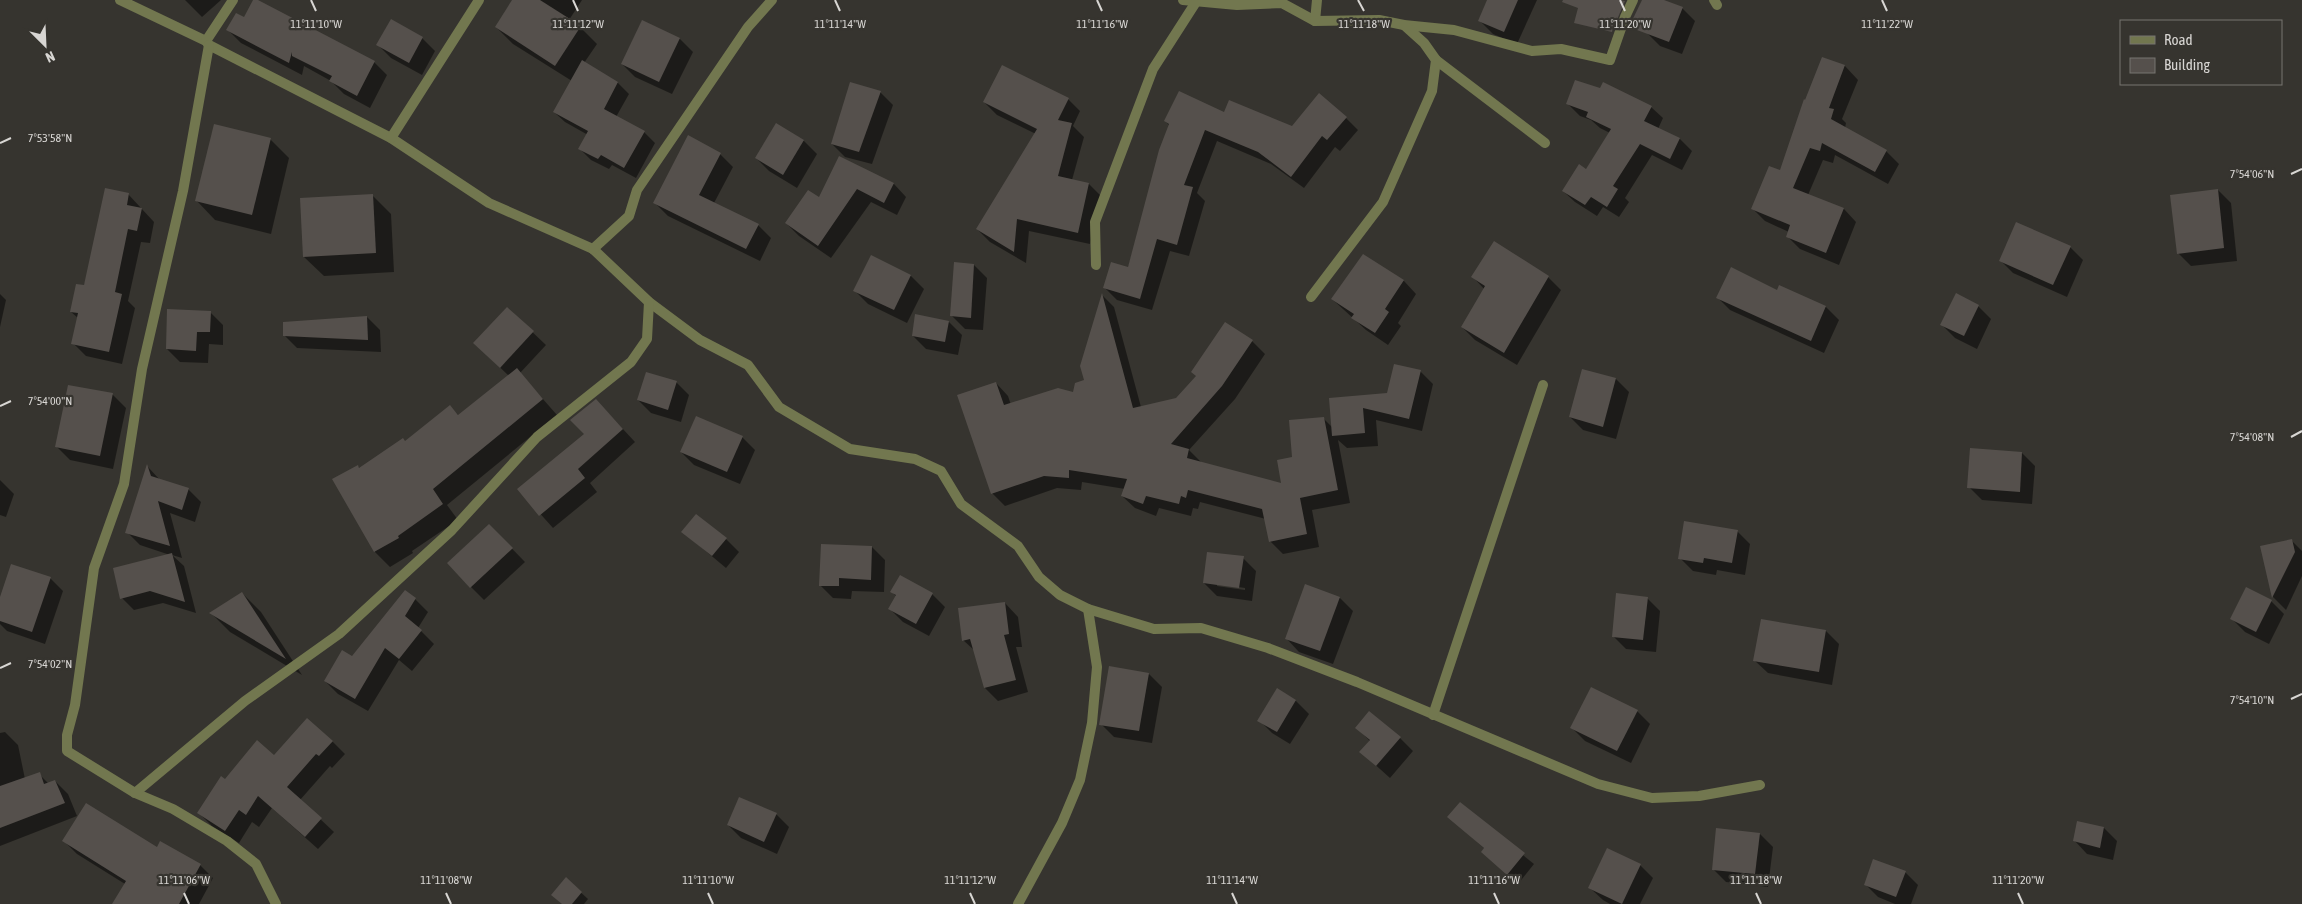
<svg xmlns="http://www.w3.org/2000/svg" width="2302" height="904" font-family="'Asap Condensed',sans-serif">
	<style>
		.shadow { fill: #0007; fill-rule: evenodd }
		.building { fill: #55504c }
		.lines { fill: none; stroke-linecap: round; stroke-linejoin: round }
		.minor { stroke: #72774f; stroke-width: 10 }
		.ticks { fill: none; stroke: #d8d6d3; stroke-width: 2 }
		.ticks-label { font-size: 12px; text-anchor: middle; fill: #d8d6d3; stroke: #36342f; stroke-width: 4.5; stroke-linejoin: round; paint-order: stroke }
	</style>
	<rect width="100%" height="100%" fill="#36342f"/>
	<!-- shadow -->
	<g class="shadow">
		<path d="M185,0H221L202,17Z"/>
		<path d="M254,0L374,62L387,75L370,108L344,94L331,81L304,66L302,75L241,43L228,30L244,18Z"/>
		<path d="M513,0H582L569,20L580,27L597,44L584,63L618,83L629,94L616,117L644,132L655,143L636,178L612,165L609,169L591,160L580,149L588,135L565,122L554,112L572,81L513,44L496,27Z"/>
		<path d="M1489,0H1537L1517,44L1493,34L1480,21Z"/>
		<path d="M1682,8L1695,21L1682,54L1660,46L1647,33Z"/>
		<path d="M642,21L680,39L693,52L672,94L635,77L622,64Z"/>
		<path d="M422,38L435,51L422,75L391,58L378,45Z"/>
		<path d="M1823,58L1845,66L1858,80L1842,119L1846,123L1845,128L1886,151L1899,164L1888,184L1835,155L1833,163L1823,160L1808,195L1844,209L1856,222L1839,265L1800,249L1787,236L1789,232L1765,221L1752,208L1780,172Z"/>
		<path d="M880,92L893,105L872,164L845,157L832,144Z"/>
		<path d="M1068,99L1080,111L1073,126L1084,137L1072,180L1089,184L1101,196L1090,244L1029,231L1026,263L990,242L977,229L1036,134L997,115L984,102Z"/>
		<path d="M1568,104L1651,107L1663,118L1658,129L1680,139L1692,151L1682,170L1652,155L1625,198L1629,202L1619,217L1603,207L1597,216L1575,202L1563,191L1586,170L1610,133L1600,128L1591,120L1580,116Z"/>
		<path d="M1225,114L1292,128L1346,118L1358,130L1340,151L1335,147L1304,188L1271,164L1217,141L1197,193L1205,201L1189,256L1170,251L1152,310L1117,300L1105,288L1128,268L1169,125L1165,121Z"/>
		<path d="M776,125L804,141L817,154L797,188L769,171L756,158Z"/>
		<path d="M270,139L289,158L271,234L215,220L196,200Z"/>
		<path d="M720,154L733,167L714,203L758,225L771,238L760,261L668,216L655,203Z"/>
		<path d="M840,158L894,184L906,197L897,215L871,202L831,258L799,236L786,223L819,199Z"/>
		<path d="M2218,190L2231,203L2237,261L2191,266L2178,253Z"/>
		<path d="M128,194L154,222L150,243L141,242L128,301L135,308L122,364L86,356L73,343L78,318L71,312Z"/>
		<path d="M372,195L391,214L394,272L324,276L304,257Z"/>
		<path d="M1494,243L1548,277L1561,290L1517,365L1475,340L1462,327L1485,290L1473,277Z"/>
		<path d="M2070,247L2083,260L2067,297L2013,273L2000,260Z"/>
		<path d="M1363,255L1404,281L1416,294L1398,323L1401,326L1388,345L1366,330L1332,299Z"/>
		<path d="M871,257L911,276L924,289L907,323L868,304L855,291Z"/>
		<path d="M974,265L987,278L983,330L965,329L952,316Z"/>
		<path d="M1778,291L1826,307L1839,320L1824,353L1730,310L1717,297Z"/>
		<path d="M0,294L6,300L0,327Z"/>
		<path d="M1102,295L1114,307L1141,407L1177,399L1197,377L1225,324L1252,341L1265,354L1235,399L1189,450L1202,463L1282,484L1294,458L1324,419L1333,428L1331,399L1388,394L1420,371L1433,384L1422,431L1376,420L1378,446L1347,448L1338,440L1350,503L1312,510L1319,547L1283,554L1270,541L1266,519L1200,502L1198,509L1193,508L1191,516L1159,508L1156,516L1135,508L1122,496L1125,489L1082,482L1081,490L1057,488L1005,506L992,493L996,383L1008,396L1011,405L1073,394L1086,381Z"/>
		<path d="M1978,306L1991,319L1977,349L1955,338L1942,325Z"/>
		<path d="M507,308L546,345L520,373L557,415L447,505L458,520L412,551L413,553L390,567L375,552L358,466L360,469L405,442L450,406L459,416L509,376L488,356Z"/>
		<path d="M210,312L223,325V345L209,344L208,363L180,362L167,349Z"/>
		<path d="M367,317L380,330L381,352L297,348L284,335Z"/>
		<path d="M949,322L962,335L958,355L926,349L913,336Z"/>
		<path d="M1583,370L1616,379L1629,392L1616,439L1583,430L1570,417Z"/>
		<path d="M676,382L689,395L681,422L651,413L638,400Z"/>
		<path d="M69,386L113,395L126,408L113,469L70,460L57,447Z"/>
		<path d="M609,414L635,442L590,483L597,492L553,528L519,490Z"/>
		<path d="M742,437L755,450L740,484L694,465L681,452Z"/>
		<path d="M2022,453L2035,466L2032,504L1982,500L1969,487Z"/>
		<path d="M148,467L160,480L188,489L201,502L195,522L170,513L182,558L172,555L184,566L196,613L163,603L134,610L122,598L170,555L140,545L127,532Z"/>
		<path d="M0,480L14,494L6,517L0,515Z"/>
		<path d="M489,525L525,562L484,600L471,587Z"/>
		<path d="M1737,531L1750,544L1745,575L1717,570L1716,575L1693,571L1680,558Z"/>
		<path d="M683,532L726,539L739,552L726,568Z"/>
		<path d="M2291,540L2302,551V576L2286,610L2273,597L2262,547Z"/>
		<path d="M872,547L885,560L884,592L852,591L851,599L833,598L820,585Z"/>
		<path d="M1243,558L1256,571L1252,601L1217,596L1204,583ZM1217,584L1245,588V590L1217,586Z"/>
		<path d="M50,578L63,591L45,644L7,631L0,624V601Z"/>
		<path d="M1306,586L1340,598L1353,611L1333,664L1299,652L1286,638Z"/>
		<path d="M892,592L932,594L945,607L929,636L903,622L890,609L897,597Z"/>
		<path d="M242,593L261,612L302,675L230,632L211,613Z"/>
		<path d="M1647,598L1660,611L1656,652L1626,649L1613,636Z"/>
		<path d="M415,599L428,612L418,628L434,644L412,671L399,660L368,711L338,694L325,681Z"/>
		<path d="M2271,601L2284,614L2269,644L2245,632L2232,619Z"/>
		<path d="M1005,603L1018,617L1022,647H1016L1028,692L998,701L985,688L975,651L963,640Z"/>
		<path d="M1826,631L1839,644L1832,685L1768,673L1754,660Z"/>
		<path d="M1149,674L1162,687L1152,743L1114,737L1101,724Z"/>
		<path d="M1277,690L1296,701L1309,714L1290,744L1272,733L1259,720Z"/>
		<path d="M1637,711L1650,724L1631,763L1585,741L1572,728Z"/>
		<path d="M1357,728L1400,738L1413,751L1390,778L1361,752L1370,741Z"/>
		<path d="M5,732L18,745L25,779L39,774L49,784L55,781L68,794L77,816L0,846V733Z"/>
		<path d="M332,741L345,754L332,768L330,766L300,800L334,832L318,849L272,808L259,827L252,822L239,843L212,826L199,813L225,780L275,756Z"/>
		<path d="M1460,804L1534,864L1518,884L1483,852L1485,849L1449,817Z"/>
		<path d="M776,814L789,827L777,854L741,838L728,825Z"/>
		<path d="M2078,822L2104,828L2117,841L2113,860L2087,854L2074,840Z"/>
		<path d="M1760,834L1773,847L1768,887L1726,882L1713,869Z"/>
		<path d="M64,841L157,849L200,865L213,878L199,904H113L125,884L77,854Z"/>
		<path d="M1640,865L1653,878L1640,904H1610L1603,900L1590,888Z"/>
		<path d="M1905,872L1918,885L1911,904H1895L1878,897L1865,884Z"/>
		<path d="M566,879L588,899L584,904H562Z"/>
	</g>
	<!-- building -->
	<g class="building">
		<path d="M253,0H258L375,61L357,96L329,81L332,76L292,56V52L289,63L226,30L236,13L244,17Z"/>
		<path d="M512,0H540L581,26L555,66L495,27Z"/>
		<path d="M1487,0H1518L1504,32L1478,21Z"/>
		<path d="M1563,0H1619L1625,1L1616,22H1614L1612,32L1574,23L1578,8L1562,2Z"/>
		<path d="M1642,0H1664L1683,7L1669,42L1629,27Z"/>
		<path d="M391,19L423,37L409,63L376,45Z"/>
		<path d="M642,20L680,38L659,82L621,64Z"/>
		<path d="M1822,57L1845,65L1829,108L1834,109L1831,119L1887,150L1875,172L1822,143L1820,151L1810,148L1793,188L1844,208L1826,253L1786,237L1790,225L1751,209L1769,166L1780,170L1804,99L1805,100Z"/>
		<path d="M582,60L618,82L604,109L645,131L624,168L601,155L598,159L578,149L588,131L553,112Z"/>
		<path d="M1002,65L1069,98L1058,120L1072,123L1058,176L1089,183L1078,233L1017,219L1014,252L976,229L1037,129L983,102Z"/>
		<path d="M1575,80L1600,88L1603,82L1652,106L1644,121L1680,138L1670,159L1640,144L1613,186L1618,189L1607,207L1591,197L1585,205L1562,191L1579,164L1586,169L1611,129L1586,117L1588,112L1566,104Z"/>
		<path d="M850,82L881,91L859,152L831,144Z"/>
		<path d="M1179,91L1224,112L1229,100L1292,126L1319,93L1347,117L1327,140L1322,136L1291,177L1258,152L1205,130L1184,185L1193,187L1177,245L1157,239L1140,299L1103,288L1111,262L1128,267L1159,150L1169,124L1164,121Z"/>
		<path d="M776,123L804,140L783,175L755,158Z"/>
		<path d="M214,124L271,138L252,215L195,201Z"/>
		<path d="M688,135L721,153L699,195L759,224L746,249L653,203Z"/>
		<path d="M839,156L894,183L884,203L857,189L818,246L785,223L808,190L819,197Z"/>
		<path d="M105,188L129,193L127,205L142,208L137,231L128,229L115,292L122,294L109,352L71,344L78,313L70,312L76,284L84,285Z"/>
		<path d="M2218,189L2224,248L2177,254L2170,195Z"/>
		<path d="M373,194L376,253L303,257L300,198Z"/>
		<path d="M2016,222L2071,246L2053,285L1999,261Z"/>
		<path d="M1494,241L1549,276L1504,353L1461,327L1485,286L1471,277Z"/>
		<path d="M1363,254L1404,280L1385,309L1389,312L1375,333L1351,318L1354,314L1331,299Z"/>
		<path d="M871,255L911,275L894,310L853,291Z"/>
		<path d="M954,262L974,264L971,318L950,316Z"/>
		<path d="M1731,267L1777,290L1779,285L1826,306L1811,341L1716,298Z"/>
		<path d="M1102,293L1133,408L1176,398L1196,376L1191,372L1225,322L1253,340L1222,386L1171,444L1189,449L1187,458L1281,483L1277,460L1292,457L1289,420L1324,417L1338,490L1300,498L1307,534L1269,542L1262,509L1188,490L1186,498L1181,496L1179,504L1146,496L1143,504L1121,496L1127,479L1069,470V478L1044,476L991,494L957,395L996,382L1004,405L1058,388L1073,392L1075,383L1084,380L1080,366Z"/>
		<path d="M1956,293L1979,305L1964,336L1940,325Z"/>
		<path d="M507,307L534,331L500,368L473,343Z"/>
		<path d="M167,309L211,311L210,332H197L196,351L166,349Z"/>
		<path d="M915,314L949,321L945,342L912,336Z"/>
		<path d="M367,316L368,340L283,336V322Z"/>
		<path d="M1394,364L1421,370L1409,419L1363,408L1365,433L1332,436L1329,398L1387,393Z"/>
		<path d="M517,368L543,399L433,489L443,504L398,536L399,538L374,552L332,479L358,465L359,468L403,438L405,441L450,405L458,415Z"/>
		<path d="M1582,369L1616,378L1603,427L1569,417Z"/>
		<path d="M646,372L677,381L668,410L637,400Z"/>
		<path d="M68,385L113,393L100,456L55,447Z"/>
		<path d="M596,399L623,429L578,469L585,478L539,516L517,489L584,434L570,420Z"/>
		<path d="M696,416L743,436L727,472L680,452Z"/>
		<path d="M1970,448L2022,452L2020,492L1967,488Z"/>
		<path d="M147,464L151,476L189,488L182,510L158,501L170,546L125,533Z"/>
		<path d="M696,514L727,538L712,556L681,532Z"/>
		<path d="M1684,521L1738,530L1732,563L1704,558L1703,563L1678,559Z"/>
		<path d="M489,524L513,548L470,588L447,563Z"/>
		<path d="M2292,539L2295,552L2272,598L2260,546Z"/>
		<path d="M821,544L872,546L871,580L839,578V586H819Z"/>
		<path d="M1207,552L1244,556L1239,588L1203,583Z"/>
		<path d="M172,553L185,602L150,591L120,599L113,568Z"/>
		<path d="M11,564L51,577L32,632L0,621V597Z"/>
		<path d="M900,575L933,593L916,624L888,609L896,595L890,592Z"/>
		<path d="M1305,584L1340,597L1320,651L1285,639Z"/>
		<path d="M2246,587L2272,600L2256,632L2230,619Z"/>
		<path d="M405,590L416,598L405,616L422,630L399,659L385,648L355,699L324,681L342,650L352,656Z"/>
		<path d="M242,592L286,659L209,613Z"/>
		<path d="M1616,593L1648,597L1643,640L1612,637Z"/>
		<path d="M1005,602L1009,634L1004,635L1016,680L984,688L970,639L962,641L958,608Z"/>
		<path d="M1761,619L1826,630L1819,672L1753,661Z"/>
		<path d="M1109,666L1149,673L1139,731L1099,725Z"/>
		<path d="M1591,687L1638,710L1617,751L1570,728Z"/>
		<path d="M1277,688L1296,700L1277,732L1257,721Z"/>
		<path d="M1369,711L1401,737L1376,766L1359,752L1370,740L1355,728Z"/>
		<path d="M307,718L333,741L319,756L316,754L287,787L322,818L305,837L258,796L246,815L239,810L225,831L197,813L221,776L225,779L257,740L274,755Z"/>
		<path d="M40,772L44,784L55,780L65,803L0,828V786Z"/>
		<path d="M739,797L777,813L764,842L727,825Z"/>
		<path d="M1460,802L1525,853L1507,875L1481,852L1484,848L1447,817Z"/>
		<path d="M86,803L157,847L160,841L201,864L179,904H112L126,881L62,841Z"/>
		<path d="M2077,821L2104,827L2100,848L2073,841Z"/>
		<path d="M1716,828L1760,833L1755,874L1712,870Z"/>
		<path d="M1607,848L1641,864L1622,904L1588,888Z"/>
		<path d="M1873,859L1906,871L1896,897L1864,885Z"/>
		<path d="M566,877L582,892L572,904H562L551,895Z"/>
	</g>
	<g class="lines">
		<!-- minor -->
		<g class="minor">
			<path d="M120,0L206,41L209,45L391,138L489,203L593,249L649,302L700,340L748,365L779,407L850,449L915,459L941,471L961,504L1018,546L1039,577L1060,595L1088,609L1154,629L1201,628L1268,648L1357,682L1598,784L1652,798L1699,796L1760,785"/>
			<path d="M1183,0L1237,5L1282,3L1315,21L1379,20L1404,25L1454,30L1532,51L1561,49L1610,60L1625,17L1633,0"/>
			<path d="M1714,0L1717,5"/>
			<path d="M1315,21L1317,0"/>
			<path d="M206,41L233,0"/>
			<path d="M209,45L183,191L142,369L124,484L94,568L75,705L67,735V751L135,793L173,809L227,841L256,864L276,904"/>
			<path d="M1436,60L1545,143"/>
			<path d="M391,138L479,0"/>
			<path d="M593,249L629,216L637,190L748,27L772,0"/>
			<path d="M1096,265L1095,222L1153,69L1196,2"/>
			<path d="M1311,297L1383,202L1432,91L1436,60L1424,43L1404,25"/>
			<path d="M1433,715L1543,385"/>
			<path d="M135,793L245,701L339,634L452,530L537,437L631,362L647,339L649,302"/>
			<path d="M1018,904L1062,823L1080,780L1092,723L1097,667L1088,609"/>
		</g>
	</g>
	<!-- ticks -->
	<path class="ticks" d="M311,0L316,11M573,0L578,11M835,0L840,11M1097,0L1102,11M1358,0L1364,11M1620,0L1625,11M1882,0L1887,11M0,143L11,138M2291,174L2302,169M0,406L11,401M2291,437L2302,431M0,668L11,663M2291,699L2302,694M184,893L189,904M446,893L451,904M708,893L713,904M970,893L975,904M1232,893L1237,904M1494,893L1499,904M1756,893L1761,904M2018,893L2023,904"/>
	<g class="ticks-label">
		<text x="316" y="28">11°11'10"W</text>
		<text x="578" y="28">11°11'12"W</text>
		<text x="840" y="28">11°11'14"W</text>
		<text x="1102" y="28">11°11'16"W</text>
		<text x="1364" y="28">11°11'18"W</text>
		<text x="1625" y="28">11°11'20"W</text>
		<text x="1887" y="28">11°11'22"W</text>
		<text x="50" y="142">7°53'58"N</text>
		<text x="2252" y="178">7°54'06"N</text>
		<text x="50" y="405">7°54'00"N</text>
		<text x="2252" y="441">7°54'08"N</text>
		<text x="50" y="668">7°54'02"N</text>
		<text x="2252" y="704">7°54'10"N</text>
		<text x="184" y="884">11°11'06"W</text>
		<text x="446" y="884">11°11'08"W</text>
		<text x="708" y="884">11°11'10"W</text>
		<text x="970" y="884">11°11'12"W</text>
		<text x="1232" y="884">11°11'14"W</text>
		<text x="1494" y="884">11°11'16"W</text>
		<text x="1756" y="884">11°11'18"W</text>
		<text x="2018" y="884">11°11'20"W</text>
	</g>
	<!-- legend -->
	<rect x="2120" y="20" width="162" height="65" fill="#36342f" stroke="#777571"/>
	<rect x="2130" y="36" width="25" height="8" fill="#72774f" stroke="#777571"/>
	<text x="2164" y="45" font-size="15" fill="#d8d6d3">Road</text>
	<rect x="2130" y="58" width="25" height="15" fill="#55504c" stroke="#777571"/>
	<text x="2164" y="70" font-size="15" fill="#d8d6d3">Building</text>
	<!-- north arrow -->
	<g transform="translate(45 45) rotate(156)" stroke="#36342f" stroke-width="4" paint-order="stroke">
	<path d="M0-4L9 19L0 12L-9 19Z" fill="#d8d6d3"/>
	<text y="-8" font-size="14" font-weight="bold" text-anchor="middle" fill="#d8d6d3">N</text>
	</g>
</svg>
